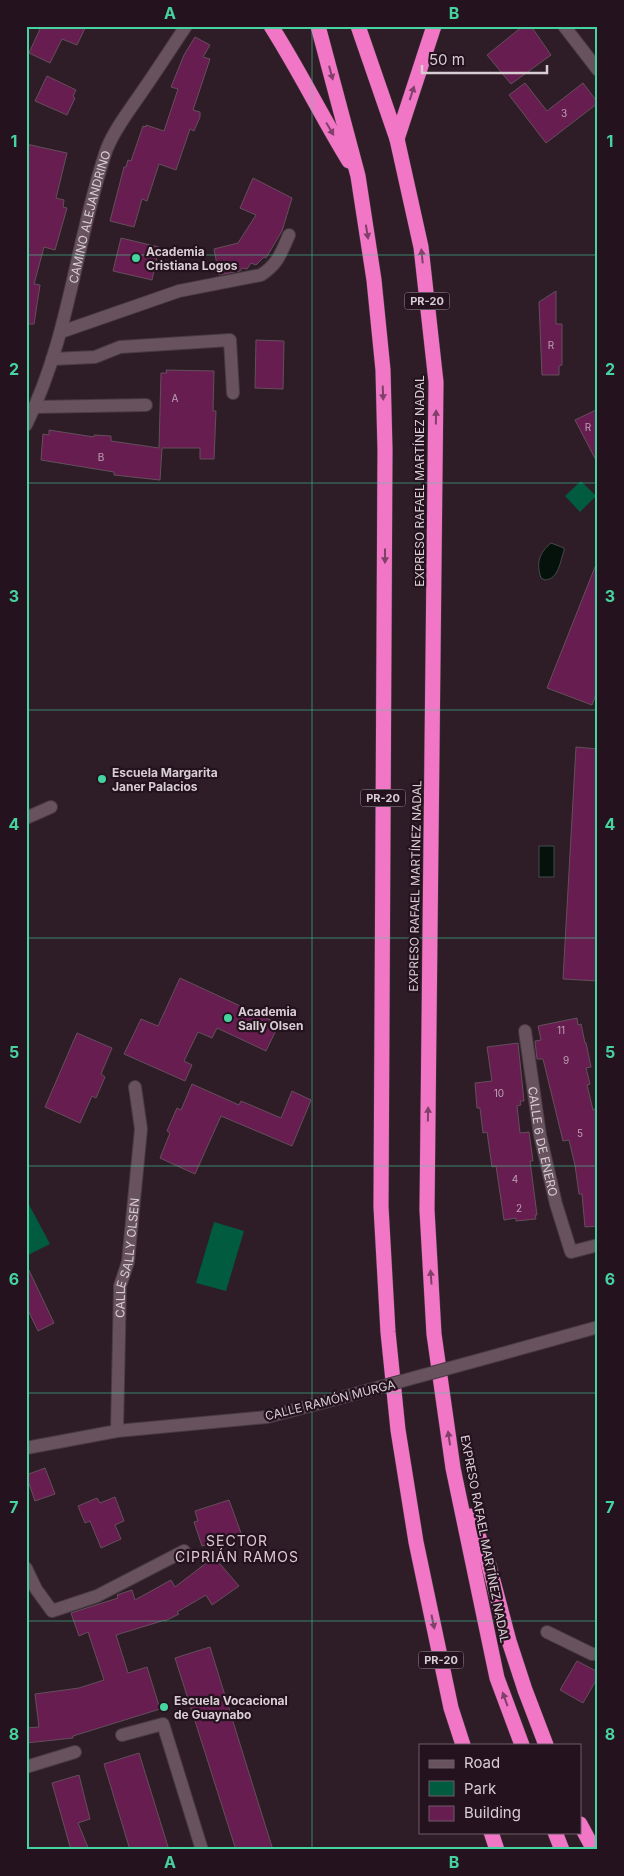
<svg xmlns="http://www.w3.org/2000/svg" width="624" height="1876" font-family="Inter,sans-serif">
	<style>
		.green { fill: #005b3f }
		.water { fill: #05120c; stroke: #454a48 }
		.building { fill: #681d51; stroke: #634f5b }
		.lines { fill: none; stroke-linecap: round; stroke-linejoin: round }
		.minor-casing { stroke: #493a43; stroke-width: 14 }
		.highway-casing { stroke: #493a43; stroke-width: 16 }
		.minor { stroke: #67525e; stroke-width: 12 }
		.highway { stroke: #f176c6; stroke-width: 15 }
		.minor-bridge-casing { stroke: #493a43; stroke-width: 14; stroke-linecap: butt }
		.minor-bridge { stroke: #67525e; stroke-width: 12 }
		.oneway { fill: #80406a }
		.grid { fill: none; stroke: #45d49f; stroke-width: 1; stroke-opacity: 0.55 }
		.poi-dot { fill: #45d49f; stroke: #24131e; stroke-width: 2 }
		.labels { text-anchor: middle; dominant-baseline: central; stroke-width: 4.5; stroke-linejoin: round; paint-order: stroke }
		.number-label { font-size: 10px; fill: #bda1b3 }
		.shield { fill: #24131e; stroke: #a3959d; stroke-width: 1 }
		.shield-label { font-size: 11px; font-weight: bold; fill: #d9cdd4 }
		.street-label { font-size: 12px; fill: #d9cdd4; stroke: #24131e }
		.poi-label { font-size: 12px; font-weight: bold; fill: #d9cdd4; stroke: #24131e; text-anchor: start }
		.neighbourhood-label { font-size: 14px; letter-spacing: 1px; fill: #dfc7d5; stroke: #24131e }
		.neatline { fill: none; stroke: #45d49f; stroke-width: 2 }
		.grid-label { font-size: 16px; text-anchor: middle; font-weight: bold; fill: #45d49f }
	</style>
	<rect width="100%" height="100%" fill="#2e1d27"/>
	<!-- green -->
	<g class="green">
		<path d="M581,481L596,496L580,512L565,496Z"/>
		<path d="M26,1199L50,1244L26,1256Z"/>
		<path d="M214,1222L244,1231L226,1291L196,1283Z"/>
	</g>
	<!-- water -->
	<g class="water">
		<path d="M551,543L564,548V551C560,561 559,579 545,580L541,578C536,563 539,553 551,543Z"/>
		<rect x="539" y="846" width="15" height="31"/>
	</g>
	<!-- building -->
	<g class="building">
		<path d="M33,26H86L77,45L62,39L50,63L29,53L40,29Z"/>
		<path d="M523,26H531L551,55L511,84L487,55Z"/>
		<path d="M195,37L210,45L203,57L210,59L193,110L200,112V117L194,131L190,129L176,170L159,164L147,201L142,199L134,227L110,221L124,167H126L128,160L131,161L143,126L146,127V125L164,131L178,89L171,87L184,55Z"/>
		<path d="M47,76L76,90L73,96L75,98L67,115L35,101Z"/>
		<path d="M525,83L547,111L583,83L598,103L546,143L509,95Z"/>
		<path d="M26,144L67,153L56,198L64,200L63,207L67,208L55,250L44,247L34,284L40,285L34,324H26Z"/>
		<path d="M253,178L292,198L282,231L266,258L264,257L256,265L251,263L247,269L242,268L240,271L219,275L214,249L238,243L256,215L240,208Z"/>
		<path d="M121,238L159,247L152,280L113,271Z"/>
		<path d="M556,291V324H562V365L559,366V375H542L539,302Z"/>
		<path d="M256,340L284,341L283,389L255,388Z"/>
		<path d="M166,370L214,371L213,411H216L214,459H200V448H162L160,480L114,475V472L41,460L43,434L49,435V430L94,437V435L111,436V441L159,448L161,373H167Z"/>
		<path d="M598,409V464L575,420Z"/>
		<path d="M597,562L598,689L592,705L547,688Z"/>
		<path d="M576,747L598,749V981L563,979Z"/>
		<path d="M180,978L279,1024L266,1051L217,1028L212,1038L198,1032L184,1061L192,1065L185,1081L124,1054L141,1019L158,1026Z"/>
		<path d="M577,1018L578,1025L581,1024L585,1043H586L591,1067L586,1068L590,1084L587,1085L593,1110L595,1109L598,1122V1226L585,1227L582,1194H579L575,1165L569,1140L563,1141L543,1059H537L535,1041L541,1040L538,1026Z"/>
		<path d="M77,1033L112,1048L101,1074L105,1077L96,1098L92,1096L80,1123L45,1107Z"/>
		<path d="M518,1043L524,1101H520L521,1105L517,1106L520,1133L529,1132L533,1161H530L537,1215H535L536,1219L516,1221V1218L504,1220L496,1166L492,1167L487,1132L483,1133L480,1108H477L475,1083L492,1081L487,1047Z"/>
		<path d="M192,1084L239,1105L241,1101L281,1118L292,1091L311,1100L292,1146L221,1116L195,1174L160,1158L170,1133L167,1131L177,1108L181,1110Z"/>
		<path d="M26,1264L54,1323L38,1331L26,1306Z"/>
		<path d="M45,1468L55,1494L35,1501L26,1475Z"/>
		<path d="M115,1497L124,1521L115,1525L121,1539L101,1548L90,1521L85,1523L78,1506L97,1498L100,1503Z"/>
		<path d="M229,1500L241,1533L202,1546L194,1522L198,1521L195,1511Z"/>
		<path d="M214,1557L239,1586L212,1605L206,1595L177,1612L179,1614L165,1621V1620L116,1635L128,1673L147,1667L160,1709L73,1736V1738L26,1743V1728L39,1727L35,1694L79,1688L104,1680L88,1632L79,1636L71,1613L118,1598L117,1595L132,1590L135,1600L171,1580L175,1587Z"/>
		<path d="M210,1647L248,1770L273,1850H236L175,1658Z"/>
		<path d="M577,1661L598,1672V1677L583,1703L560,1690Z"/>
		<path d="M139,1753L169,1850H130L104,1764Z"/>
		<path d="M79,1775L90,1819L78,1823L89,1850H71L52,1783Z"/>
	</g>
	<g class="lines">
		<defs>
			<g id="minor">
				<path d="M564,26L598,70"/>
				<path d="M61,332L179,291L261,275C278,264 281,253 289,235"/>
				<path d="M52,359L95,357L120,347L230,340L233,393"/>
				<path d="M34,407L146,405"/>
				<path id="s1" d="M26,425C69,339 76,241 106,151C113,132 126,115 137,99C154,75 170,50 186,26"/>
				<path d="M26,818L51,807"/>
				<path id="s2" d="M525,1031L540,1135L556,1204L571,1252L598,1245"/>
				<path d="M501,1354L598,1327"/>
				<path id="s3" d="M117,1431L120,1286L128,1262L141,1129L135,1087"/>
				<path d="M26,1448L117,1431L267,1417L336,1399"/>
				<path d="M26,1568L36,1589L52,1611L97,1596L184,1551"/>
				<path d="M547,1632L592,1654H598"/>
				<path d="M122,1735L163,1724L202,1850"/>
				<path d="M26,1767L75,1752"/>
			</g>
			<g id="highway">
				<path d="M271,26C299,70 322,117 349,161"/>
				<path d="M318,26L358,176L374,280L383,370L385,450L381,1207L388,1332L398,1430L416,1542L451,1708L463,1745"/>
				<path d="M358,26L397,139L421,247L436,382L427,1210L434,1334L453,1468L497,1678L522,1745"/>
				<path d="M397,139L434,26"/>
				<path d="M471,1516L488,1562L509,1641L525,1690L546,1745"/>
				<path d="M580,1824L594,1850"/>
				<path d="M491,1832L497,1850"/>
				<path d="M555,1832L562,1850"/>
			</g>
		</defs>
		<!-- minor casing -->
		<use href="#minor" class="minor-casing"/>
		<!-- highway casing -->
		<use href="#highway" class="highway-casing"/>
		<!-- minor -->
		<use href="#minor" class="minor"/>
		<!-- highway -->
		<use href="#highway" class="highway"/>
		<defs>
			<path id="minor-bridge" d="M336,1399L501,1354"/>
		</defs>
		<!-- minor-bridge casing -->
		<use href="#minor-bridge" class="minor-bridge-casing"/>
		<!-- minor-bridge -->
		<use href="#minor-bridge" class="minor-bridge"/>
	</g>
	<!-- one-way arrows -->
	<defs><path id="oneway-solid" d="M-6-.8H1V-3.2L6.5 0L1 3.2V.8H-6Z" transform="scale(1.25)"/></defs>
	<g class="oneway">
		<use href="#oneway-solid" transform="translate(331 73) rotate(75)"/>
		<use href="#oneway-solid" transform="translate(412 93) rotate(-72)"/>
		<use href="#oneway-solid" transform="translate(330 129) rotate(59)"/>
		<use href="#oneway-solid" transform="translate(367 232) rotate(81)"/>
		<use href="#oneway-solid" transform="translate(422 256) rotate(-96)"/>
		<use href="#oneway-solid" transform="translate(383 393) rotate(88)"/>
		<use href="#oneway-solid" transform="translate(436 417) rotate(-89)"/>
		<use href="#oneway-solid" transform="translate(385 556) rotate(90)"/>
		<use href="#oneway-solid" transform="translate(428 1114) rotate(-89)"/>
		<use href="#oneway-solid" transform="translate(431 1277) rotate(-94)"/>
		<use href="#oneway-solid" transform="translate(449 1438) rotate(-98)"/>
		<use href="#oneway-solid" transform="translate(433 1622) rotate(78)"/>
		<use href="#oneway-solid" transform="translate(505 1699) rotate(-110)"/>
	</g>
	<!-- grid -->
	<path class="grid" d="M312,26V1850M26,255H598M26,483H598M26,710H598M26,938H598M26,1166H598M26,1393H598M26,1621H598"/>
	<!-- markers -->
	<g class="poi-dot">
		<circle cx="136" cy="258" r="5"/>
		<circle cx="102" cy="779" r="5"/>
		<circle cx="228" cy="1018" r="5"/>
		<circle cx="164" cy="1707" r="5"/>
	</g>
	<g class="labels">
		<!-- number labels -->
		<g class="number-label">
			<text x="564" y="113">3</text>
			<text x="551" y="345">R</text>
			<text x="175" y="398">A</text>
			<text x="588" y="427">R</text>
			<text x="101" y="457">B</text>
			<text x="561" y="1030">11</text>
			<text x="566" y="1060">9</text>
			<text x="499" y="1093">10</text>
			<text x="580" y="1133">5</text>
			<text x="515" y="1179">4</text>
			<text x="519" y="1208">2</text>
		</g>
		<!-- shield labels -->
		<g class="shield">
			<rect x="404.5" y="292.5" width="45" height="17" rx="4"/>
			<rect x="360.5" y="789.5" width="45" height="17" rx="4"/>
			<rect x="418.5" y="1651.5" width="45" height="17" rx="4"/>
		</g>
		<g class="shield-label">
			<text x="427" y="301">PR-20</text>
			<text x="383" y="798">PR-20</text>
			<text x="441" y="1660">PR-20</text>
		</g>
		<!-- street labels -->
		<g class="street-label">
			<text stroke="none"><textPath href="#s1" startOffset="218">CAMINO ALEJANDRINO</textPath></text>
			<text transform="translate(419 481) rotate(-90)">EXPRESO RAFAEL MARTÍNEZ NADAL</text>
			<text transform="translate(415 886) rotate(-89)">EXPRESO RAFAEL MARTÍNEZ NADAL</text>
			<text stroke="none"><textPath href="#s2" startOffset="112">CALLE 6 DE ENERO</textPath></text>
			<text stroke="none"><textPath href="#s3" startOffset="174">CALLE SALLY OLSEN</textPath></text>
			<text transform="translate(330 1400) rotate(-14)">CALLE RAMÓN MURGA</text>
			<text transform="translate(485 1539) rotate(79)">EXPRESO RAFAEL MARTÍNEZ NADAL</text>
		</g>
		<!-- poi labels -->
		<g class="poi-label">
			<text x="146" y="251">Academia<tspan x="146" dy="14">Cristiana Logos</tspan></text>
			<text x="112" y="772">Escuela Margarita<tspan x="112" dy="14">Janer Palacios</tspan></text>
			<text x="238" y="1011">Academia<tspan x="238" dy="14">Sally Olsen</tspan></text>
			<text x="174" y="1700">Escuela Vocacional<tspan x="174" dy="14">de Guaynabo</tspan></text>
		</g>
		<!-- neighbourhood labels -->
		<g class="neighbourhood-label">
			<text x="237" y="1540">SECTOR<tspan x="237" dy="16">CIPRIÁN RAMOS</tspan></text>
		</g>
	</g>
	<!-- border -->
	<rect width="624" height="1876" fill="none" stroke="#24131e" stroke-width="55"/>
	<!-- legend -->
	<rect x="419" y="1744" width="162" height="90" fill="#24131e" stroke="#6c5d67"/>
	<rect x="429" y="1760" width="25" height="8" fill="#67525e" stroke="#6c5d67"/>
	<text x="464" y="1768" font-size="15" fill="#d9cdd4">Road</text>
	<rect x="429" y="1781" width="25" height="15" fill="#005b3f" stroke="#6c5d67"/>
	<text x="464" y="1794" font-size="15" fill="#d9cdd4">Park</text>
	<rect x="429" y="1806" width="25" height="15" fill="#681d51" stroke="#6c5d67"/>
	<text x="464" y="1818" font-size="15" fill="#d9cdd4">Building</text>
	<!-- scale -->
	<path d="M422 65v8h125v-8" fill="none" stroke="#d9cdd4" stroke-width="2.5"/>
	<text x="429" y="65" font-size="15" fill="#d9cdd4" stroke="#24131e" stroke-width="4" paint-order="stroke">50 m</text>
	<rect x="28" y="28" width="568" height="1820" class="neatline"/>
	<g class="grid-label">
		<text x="170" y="19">A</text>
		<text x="454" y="19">B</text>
		<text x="14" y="147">1</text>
		<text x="610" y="147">1</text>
		<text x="14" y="375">2</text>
		<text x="610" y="375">2</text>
		<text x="14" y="602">3</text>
		<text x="610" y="602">3</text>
		<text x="14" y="830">4</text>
		<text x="610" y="830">4</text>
		<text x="14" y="1058">5</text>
		<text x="610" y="1058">5</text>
		<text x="14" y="1285">6</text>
		<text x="610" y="1285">6</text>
		<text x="14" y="1513">7</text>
		<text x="610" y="1513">7</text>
		<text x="14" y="1740">8</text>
		<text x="610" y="1740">8</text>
		<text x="170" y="1868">A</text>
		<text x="454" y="1868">B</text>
	</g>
</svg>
